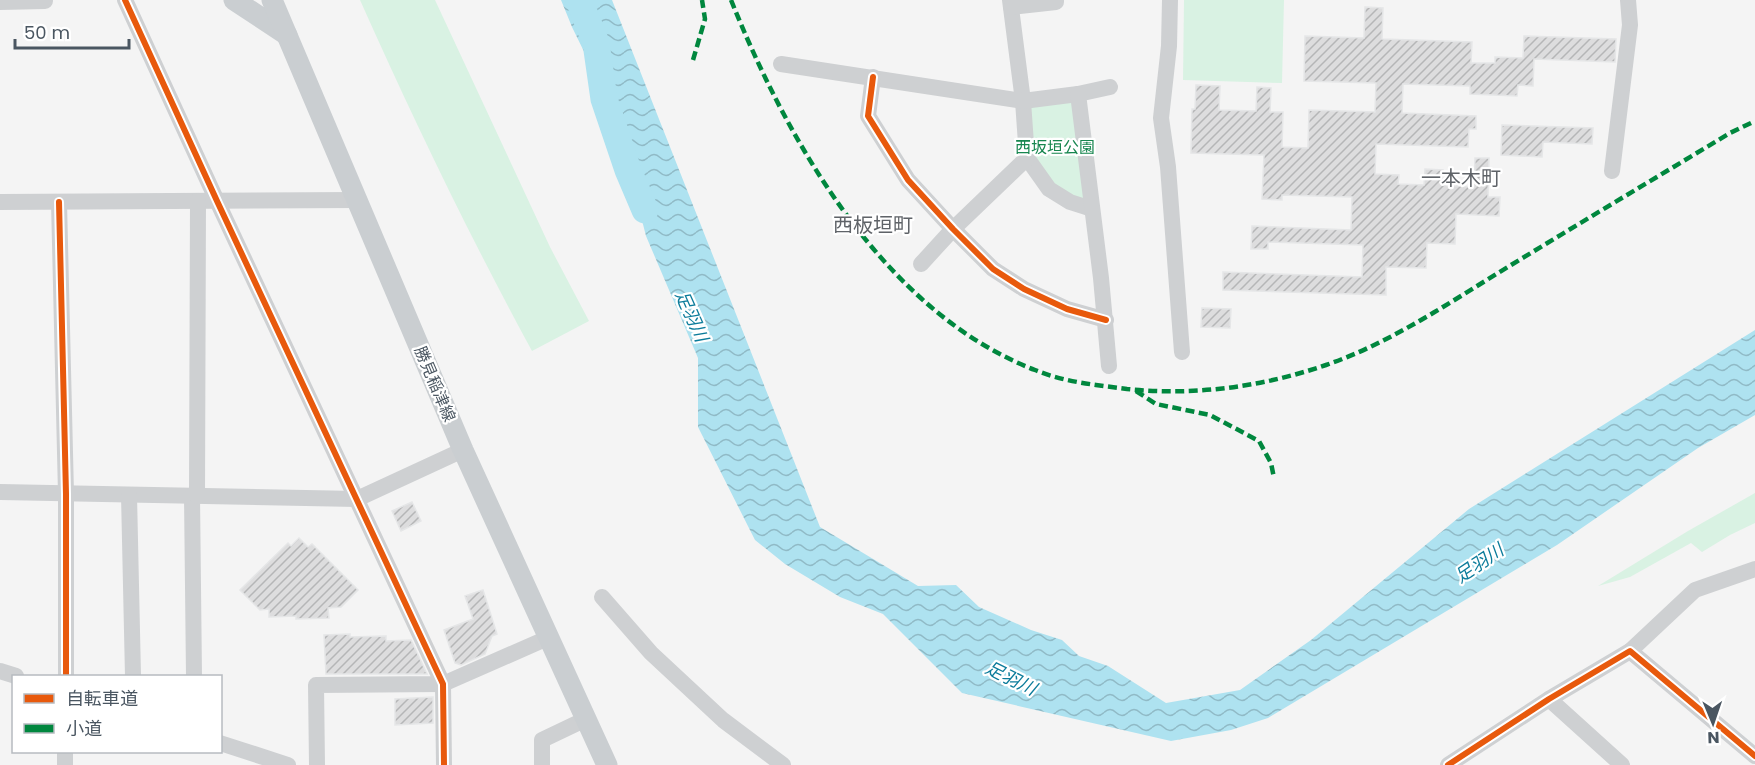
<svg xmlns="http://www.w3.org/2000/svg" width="1755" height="765" font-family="Poppins,'Noto Sans JP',sans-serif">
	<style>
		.green { fill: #d9f2e3 }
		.water { fill: url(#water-waves) }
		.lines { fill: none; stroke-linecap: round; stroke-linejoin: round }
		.river { stroke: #aee2f0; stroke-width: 27 }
		.building { fill: url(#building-hatch); stroke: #e5e6e7; stroke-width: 1.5 }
		.minor { stroke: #ced0d2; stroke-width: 16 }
		.major { stroke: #caced1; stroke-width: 21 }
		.quiet { stroke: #00873e; stroke-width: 4.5; stroke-dasharray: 9 4.5; stroke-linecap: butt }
		.cycleway-casing { stroke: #fff; stroke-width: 10 }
		.cycleway { stroke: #e8590c; stroke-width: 6 }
		.labels { text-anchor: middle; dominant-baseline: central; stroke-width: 4.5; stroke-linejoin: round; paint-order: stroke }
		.park-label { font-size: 16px; fill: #17864f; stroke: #fff }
		.street-label { font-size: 16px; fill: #4a5661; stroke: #fff }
		.water-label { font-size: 18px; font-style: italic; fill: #0c7c9b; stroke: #fff }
		.quarter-label { font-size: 20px; fill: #5f6368; stroke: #fff }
	</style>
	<defs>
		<pattern id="water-waves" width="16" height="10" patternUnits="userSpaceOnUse" patternTransform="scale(1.5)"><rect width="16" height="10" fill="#aee2f0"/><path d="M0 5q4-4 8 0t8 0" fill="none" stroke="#90bac6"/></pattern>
		<pattern id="building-hatch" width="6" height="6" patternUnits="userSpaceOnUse" patternTransform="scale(1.5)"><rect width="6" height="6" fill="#ddddde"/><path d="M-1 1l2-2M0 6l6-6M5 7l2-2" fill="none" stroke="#b5b6b7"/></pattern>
	</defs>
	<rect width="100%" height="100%" fill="#f4f4f4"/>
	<!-- green -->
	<g class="green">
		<path d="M360,0H435L550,247L589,321L532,351C470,237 413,119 360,0Z"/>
		<path d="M1184,0H1284L1282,83L1183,80Z"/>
		<path d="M1075,99L1088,202L1065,196L1030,157L1029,102Z"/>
		<path d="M1755,493V523L1730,535L1702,552L1691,543L1630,577L1598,586L1688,531Z"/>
	</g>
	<!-- water -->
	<path class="water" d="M561,0H612L820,527L918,586L956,585L979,607L1031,630L1062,640L1079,656L1108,666L1166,703L1240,690L1311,640L1469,509L1755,330V415L1698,448L1557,545L1268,718L1231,730L1171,741L962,693L883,614L840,597L785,564L755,540L698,427V358L646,236L615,115L572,27Z"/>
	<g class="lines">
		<!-- river -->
		<path class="river" d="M579,0L596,43L604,99L628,170L645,210"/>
	</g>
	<!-- building -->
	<g class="building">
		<path d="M1365,7L1383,8L1382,39L1472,42L1471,63H1495V57L1523,58L1524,36L1616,39L1615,62L1534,59L1533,86L1518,85L1517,96L1470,94V86L1403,84L1402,113L1476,116V129H1469L1468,147L1376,144L1375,174L1399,175L1398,184L1424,185L1425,169L1443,170L1442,185L1474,187L1475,158H1489L1488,197H1500L1499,216L1456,214L1455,244L1427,243L1426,268L1386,267V295L1223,290V272L1362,277L1363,245L1268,242V249H1251L1252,226L1351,230L1352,197L1282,195V200L1262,199L1264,155L1191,153L1192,109H1195L1196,85L1220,86L1219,110L1256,111L1257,87L1271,88L1270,112H1283L1282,147L1308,148L1309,110L1375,112L1376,83L1304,81L1305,36L1364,38Z"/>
		<path d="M1502,125L1593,128L1592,144L1543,142L1542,157L1501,155Z"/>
		<path d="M1202,308L1231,309L1230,328L1201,327Z"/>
		<path d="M412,502L421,521L401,531L392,511Z"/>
		<path d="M299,538L308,547L312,544L358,590L341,607L328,608L329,618L296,619V616L269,617V609L260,610L240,590L288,543L291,546Z"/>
		<path d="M483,590L497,634L492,636L485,654L461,665L455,663L444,630L473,619L465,596Z"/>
		<path d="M350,634V637L386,636V641L411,640L427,674H326L324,635Z"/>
		<path d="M433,697V723L395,725V699Z"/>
	</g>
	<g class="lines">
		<!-- minor -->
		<g class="minor">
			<path d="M125,0L217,201L443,684L444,765"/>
			<path d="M1010,0L1023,101L1027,158L1049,189L1070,202L1092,209"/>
			<path d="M1170,0L1169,46L1161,118L1168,167L1182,352"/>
			<path d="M0,2L45,1"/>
			<path d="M1011,7L1056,2V0"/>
			<path d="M781,64L1023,101L1078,94L1110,87"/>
			<path d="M873,77L868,116L908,180L953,229L993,269L1024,289L1067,309L1106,320"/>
			<path d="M1078,94L1101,278L1109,366"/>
			<path d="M1612,171L1630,25L1628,0"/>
			<path d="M0,202L356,200"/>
			<path d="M59,202L66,494V676"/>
			<path d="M921,264L953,229L1027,158"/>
			<path d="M0,492L357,499L463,450"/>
			<path d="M129,495L133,676"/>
			<path d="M192,496L194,676"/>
			<path d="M197,496L198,201"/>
			<path d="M602,597L651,653L723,720L783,765"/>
			<path d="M1630,651L1695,590L1755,569"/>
			<path d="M0,671L16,676"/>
			<path d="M1549,699L1622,765"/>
			<path d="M220,743L288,765"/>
			<path d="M65,765V752"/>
			<path d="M317,765L316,685L443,684L550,637"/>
			<path d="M542,765V740L586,719"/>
			<path d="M1448,765L1549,699L1630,651L1755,756"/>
		</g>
		<!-- major -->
		<g class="major">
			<path d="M234,0L287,35"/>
			<path d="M272,0L463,450L607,765"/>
		</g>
		<!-- quiet -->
		<g class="quiet">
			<path d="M731,0C788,142 884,312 1035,370C1064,382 1096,385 1127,389C1194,396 1262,387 1326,365C1387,344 1443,307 1498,273C1575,226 1652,180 1730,133L1755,121"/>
			<path d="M693,60L705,19L702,0"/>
			<path d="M1136,391L1156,404L1210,415L1259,441L1271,463L1274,478"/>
		</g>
		<defs>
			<g id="cycleway">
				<path d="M125,0L217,201L443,684L444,765"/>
				<path d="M873,77L868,116L908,180L953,229L993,269L1024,289L1067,309L1106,320"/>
				<path d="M59,202L66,494V676"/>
				<path d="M1448,765L1549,699L1630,651L1755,756"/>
			</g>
		</defs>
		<!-- cycleway casing -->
		<use href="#cycleway" class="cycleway-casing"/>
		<!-- cycleway -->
		<use href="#cycleway" class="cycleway"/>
	</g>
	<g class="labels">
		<!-- park labels -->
		<g class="park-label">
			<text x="1055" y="147">西坂垣公園</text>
		</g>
		<!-- street labels -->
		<g class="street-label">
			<text transform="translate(435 384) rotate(67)">勝見稲津線</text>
		</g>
		<!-- water labels -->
		<g class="water-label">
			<text transform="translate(692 316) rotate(66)">足羽川</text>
			<text transform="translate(1479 563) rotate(-34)">足羽川</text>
			<text transform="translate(1011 678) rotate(26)">足羽川</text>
		</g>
		<!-- quarter labels -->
		<g class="quarter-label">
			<text x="1461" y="178">一本木町</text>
			<text x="873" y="225">西板垣町</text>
		</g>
	</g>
	<!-- legend -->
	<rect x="12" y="675" width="210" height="78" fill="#ffffff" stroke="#b7bbc0" stroke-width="1.5"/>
	<rect x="24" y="694" width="30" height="9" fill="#e8590c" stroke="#b7bbc0" stroke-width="1.5"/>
	<text x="66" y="705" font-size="18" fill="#4a5661">自転車道</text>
	<rect x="24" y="724" width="30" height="9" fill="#00873e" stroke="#b7bbc0" stroke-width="1.5"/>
	<text x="66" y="735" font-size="18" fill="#4a5661">小道</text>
	<!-- north arrow -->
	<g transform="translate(1713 723) rotate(178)" stroke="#ffffff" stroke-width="4.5" paint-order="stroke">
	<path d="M0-4.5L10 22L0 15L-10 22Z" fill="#4a5661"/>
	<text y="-9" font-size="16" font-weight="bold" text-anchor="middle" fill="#4a5661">N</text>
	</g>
	<!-- scale -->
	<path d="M15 39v9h114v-9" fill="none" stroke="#4a5661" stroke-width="3"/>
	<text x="24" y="39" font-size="18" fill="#4a5661" stroke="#ffffff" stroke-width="4.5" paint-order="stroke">50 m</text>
</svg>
